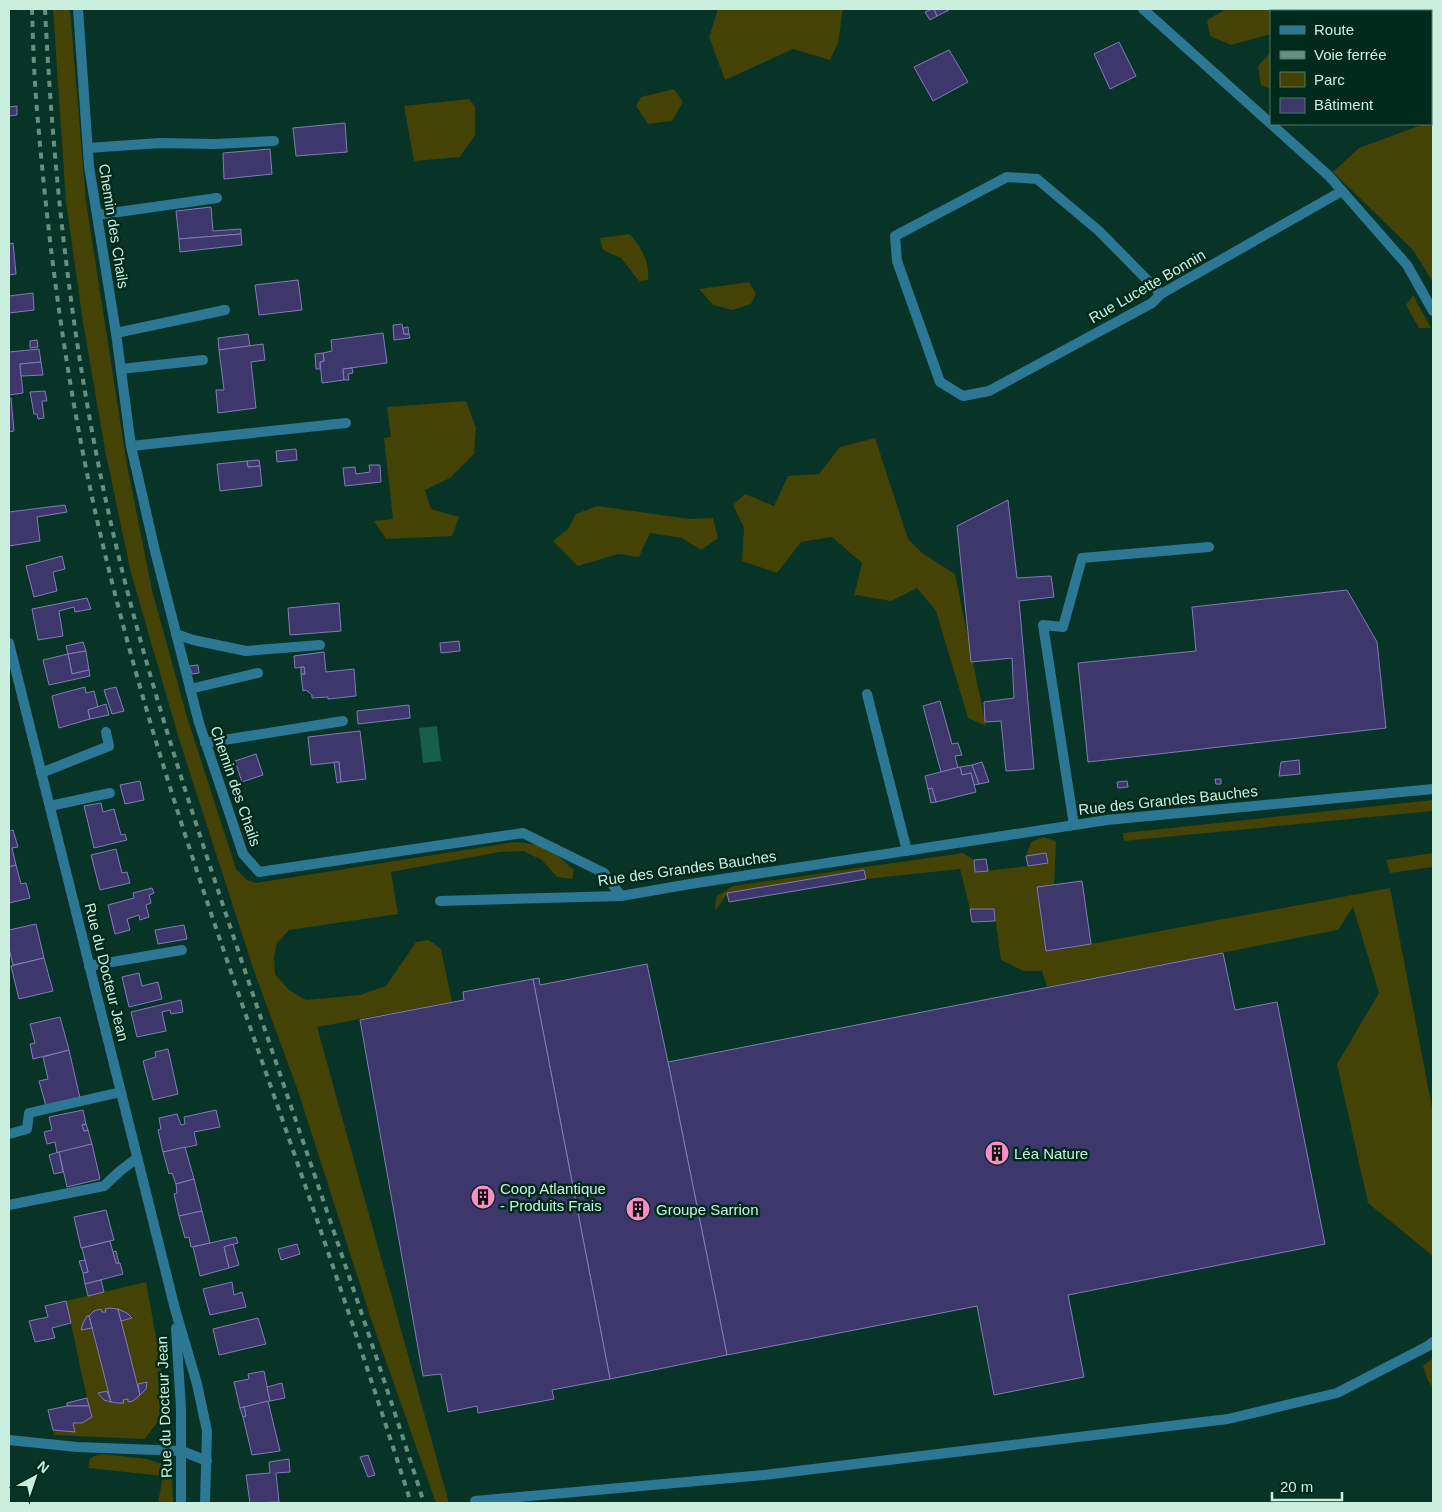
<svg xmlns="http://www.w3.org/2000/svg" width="1442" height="1512" font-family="Arial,sans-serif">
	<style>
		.green { fill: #444204 }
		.water { fill: #195e48 }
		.building { fill: #3e376c; stroke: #817cb7 }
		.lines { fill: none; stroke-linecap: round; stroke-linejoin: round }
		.service { stroke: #2c7794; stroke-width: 10 }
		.minor { stroke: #2c7794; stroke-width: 10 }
		.tertiary { stroke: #2c7794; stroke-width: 10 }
		.rail { stroke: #668f81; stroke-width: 4; stroke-dasharray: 6 6; stroke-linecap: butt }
		.labels { text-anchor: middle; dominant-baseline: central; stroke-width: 5; stroke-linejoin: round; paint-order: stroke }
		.street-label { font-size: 15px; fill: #caefdf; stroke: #002a1c }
		.poi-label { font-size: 15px; fill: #caefdf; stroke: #002a1c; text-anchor: start }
	</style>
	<rect width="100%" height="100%" fill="#073426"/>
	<!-- green -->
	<g class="green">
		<path d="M53,9H70L86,202L127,465L152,590L187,717L236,869L247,880L256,883L515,842L542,845L563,860L574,870L572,879L557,877L542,860L523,851L500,852L391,872L398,914L289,930L277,943L274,957L275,974L289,990L306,1000L360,995L386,986L416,942L429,940L441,949L452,1002L317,1027L449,1503H436L371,1319L298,1091L253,968L179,739L131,573L105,450L83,322L66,202Z"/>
		<path d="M718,9H843L838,43L830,60L793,49L725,80L709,37Z"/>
		<path d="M1226,9H1313L1309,11H1271V34L1231,45L1210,36L1207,20Z"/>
		<path d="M1271,52V89L1261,85L1258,66Z"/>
		<path d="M674,89L683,102L672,121L648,124L636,106L641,97Z"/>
		<path d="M469,99L475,106V135L460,157L414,161L404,106Z"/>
		<path d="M1433,120V282L1413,250L1333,172L1359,148L1424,124H1431V121Z"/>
		<path d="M630,234C641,247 650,262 648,280L639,281L621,258L603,250L600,238Z"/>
		<path d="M749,282L756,294L751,304L733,310L713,305L699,289Z"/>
		<path d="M1413,295L1431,328H1419L1406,305Z"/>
		<path d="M466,401L476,428L474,454L450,478L425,490L431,509L459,517L452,536L386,539L374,521L393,519L384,438L391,437L387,407Z"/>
		<path d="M875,438L908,539L922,553L955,574L986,726L968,718L936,611L917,588L891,601L856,595L854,596L862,563L832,537L801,542L777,573L742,561L744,528L733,505L745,494L774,506L788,476L819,474L840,447Z"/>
		<path d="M597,506L690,519L713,518L718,538L701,550L682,538L650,533L639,557L618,554L578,566L553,541L568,529L576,514Z"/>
		<path d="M1433,800V811L1124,841L1123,833Z"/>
		<path d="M1043,837L1056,841L1054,885L1037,888L1046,951L1091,944L1390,888L1433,1113V1256L1368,1203L1337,1064L1379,993L1353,907L1338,930L1047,987L1042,971H1024L1001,960L994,909H970L960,869L866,879L864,870L728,893L715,911L716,897L733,886L963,853L974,860L975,872L1028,866L1026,856L1031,842Z"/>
		<path d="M1433,853V867L1390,873L1386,860Z"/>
		<path d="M146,1282L160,1359L164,1406L159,1420L145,1439L54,1435L53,1430L87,1398L66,1301Z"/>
		<path d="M1433,1358V1387L1428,1381L1423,1366Z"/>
		<path d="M103,1454L147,1459L162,1464L168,1469L172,1478L173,1503H158L163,1476L88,1468L90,1458L97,1455Z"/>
	</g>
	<!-- water -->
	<path class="water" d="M437,726L441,761L423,763L419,728Z"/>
	<!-- building -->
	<g class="building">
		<path d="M932,9H934L937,16L930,20L925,12Z"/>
		<path d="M934,9H948L949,10L937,16Z"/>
		<path d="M1422,9H1433V21L1431,22V11H1424Z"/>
		<path d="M1119,42L1136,76L1110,89L1094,54Z"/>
		<path d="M949,50L968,82L933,101L914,67Z"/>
		<path d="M17,106V115L9,116V107Z"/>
		<path d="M345,123L347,152L296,156L293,128Z"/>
		<path d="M270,149L272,174L224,179L223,153Z"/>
		<path d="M211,207L213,231L241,229V234L179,239L176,211Z"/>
		<path d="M241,234L242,245L180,252L179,239Z"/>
		<path d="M13,243L16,274L9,275V244Z"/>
		<path d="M298,280L302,310L259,315L255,285Z"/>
		<path d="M33,293L34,310L9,313V296Z"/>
		<path d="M402,324L404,334H409L410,338L394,340L393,325Z"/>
		<path d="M408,327L409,334H404L403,328Z"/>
		<path d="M383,333L387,363L343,369L344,380L322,383L320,362L324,361L323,353L332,351L331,340Z"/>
		<path d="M248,334L250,346L219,350L218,338Z"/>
		<path d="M37,340L38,347L30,348V341Z"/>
		<path d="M263,344L265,360L251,362L256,408L218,413L216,390H224L219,350Z"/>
		<path d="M39,349L41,362L20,364L23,393L9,395V352Z"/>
		<path d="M323,353L324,361L320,362V369H316L315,354Z"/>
		<path d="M41,362L43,375L21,376L20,364Z"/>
		<path d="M352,368L353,373L348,374L349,380H344L343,369Z"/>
		<path d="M45,391L47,401H42L44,418L38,419L37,414H34L30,392Z"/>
		<path d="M9,398H11L14,431L9,432Z"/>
		<path d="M296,449L297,460L277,462L276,451Z"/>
		<path d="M259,460L260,466L248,467L247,461Z"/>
		<path d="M247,461L248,467L260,466L262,486L220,491L217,464Z"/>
		<path d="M369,465H380L381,482L345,486L343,468L355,467L356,474L370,472Z"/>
		<path d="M1008,500L1017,578L1051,576L1054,597L1019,601L1034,769L1006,771L1001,721L985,722L984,702L1014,698L1012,658L971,662L957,526Z"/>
		<path d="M65,505L67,512L37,517L40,541L9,546V512Z"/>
		<path d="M62,556L65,569L53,572L57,591L34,597L26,566Z"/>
		<path d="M1347,590L1377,642L1386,728L1088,762L1078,663L1196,651L1192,607Z"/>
		<path d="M87,598L91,609L75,612L74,607L59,611L63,636L38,640L32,609Z"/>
		<path d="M339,603L341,631L290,635L288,608Z"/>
		<path d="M459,641L460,651L441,653L440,643Z"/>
		<path d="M83,642L86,651L68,654L66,646Z"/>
		<path d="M86,651L89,670L72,674L68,654Z"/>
		<path d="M324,652L326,672L354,669L356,696L328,699V697L312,698V695L306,690L303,691L301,674H305L304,667L295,668L294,656Z"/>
		<path d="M68,654L72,674L89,670L90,676L49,685L43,660Z"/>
		<path d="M198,665L199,673L192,674L189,666Z"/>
		<path d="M301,667H304L305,674H301Z"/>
		<path d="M85,687L86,693L94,691L98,707L88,710L90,719L59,728L52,696Z"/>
		<path d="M116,687L124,711L112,714L104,690Z"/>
		<path d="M940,701L952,744L958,743L962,755L955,756L958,768L941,772L923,706Z"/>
		<path d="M106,704L109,715L90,719L88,710Z"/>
		<path d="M409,705L410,718L358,724L357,711Z"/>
		<path d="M360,731L366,779L341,782L339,762L311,765L308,737Z"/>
		<path d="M256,754L263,775L242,782L235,761Z"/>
		<path d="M1299,760L1300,774L1279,776L1281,762Z"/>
		<path d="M334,762H339L341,782L337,783Z"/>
		<path d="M982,762L989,782L979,784L972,765Z"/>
		<path d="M972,765L979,784L974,785L971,773L962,775L960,767Z"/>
		<path d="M960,767L962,775L971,773L976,792L936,802L932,788L928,789L925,776Z"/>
		<path d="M1215,779H1221V784H1216Z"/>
		<path d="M140,781L144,800L125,804L120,785Z"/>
		<path d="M1127,781L1128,787L1118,788L1117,782Z"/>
		<path d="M932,788L936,802L931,803L928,789Z"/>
		<path d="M101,803L103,812L114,809L121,835L125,834L127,840L94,848L84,806Z"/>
		<path d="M13,830L18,847L12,848L16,865L9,867V831Z"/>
		<path d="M116,849L122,873L127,872L130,883L100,890L91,855Z"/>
		<path d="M1046,853L1048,863L1028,866L1026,856Z"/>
		<path d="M986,859L988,871L975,872L974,860Z"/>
		<path d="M16,865L21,884L26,883L30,898L9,903V867Z"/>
		<path d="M864,870L866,879L729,902L727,893Z"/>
		<path d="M1082,881L1091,944L1046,951L1037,887Z"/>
		<path d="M152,888L154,893L149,895L151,903L146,905L149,917L140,920L139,915L127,919L130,930L115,934L108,905L134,898L133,893Z"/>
		<path d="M970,909H994L995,921L972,922Z"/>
		<path d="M36,924L44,958L13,965L9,948V930Z"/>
		<path d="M184,925L187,939L158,944L155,930Z"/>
		<path d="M1223,953L1235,1010L1277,1002L1325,1244L1068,1295L1084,1377L994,1395L977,1306L727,1355L668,1062Z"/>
		<path d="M44,958L53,991L19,999L11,966Z"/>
		<path d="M647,964L668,1062L727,1355L610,1379L533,979L539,978L540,985Z"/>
		<path d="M139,973L142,986L158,982L162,999L129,1007L122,977Z"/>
		<path d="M533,979L610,1379L552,1390L554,1399L478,1413L477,1406L448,1412L441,1374L423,1376L360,1020L464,1000L463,992Z"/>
		<path d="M181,1000L183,1012L171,1014L170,1010L162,1012L166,1031L137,1037L131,1012Z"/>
		<path d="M60,1017L69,1050L33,1059L30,1044L35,1043L30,1024Z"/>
		<path d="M168,1049L178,1094L153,1100L143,1061L156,1057L155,1052Z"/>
		<path d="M69,1050L80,1098L46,1106L39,1081L48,1079L43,1057Z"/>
		<path d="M83,1110L86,1124L82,1125L84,1131L88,1130L92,1144L57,1153L55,1142L47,1144L44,1132L52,1130L49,1117Z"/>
		<path d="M216,1110L220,1127L194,1132L197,1145L163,1152L158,1130L161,1129L159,1118L177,1114L181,1125L185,1124L184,1117Z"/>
		<path d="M86,1124L88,1130L84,1131L82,1125Z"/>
		<path d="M92,1144L100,1179L67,1187L59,1152Z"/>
		<path d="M185,1147L194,1179L176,1184L172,1173L169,1174L163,1152Z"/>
		<path d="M59,1152L63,1172L54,1174L49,1155Z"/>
		<path d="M194,1179L202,1211L179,1216L174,1194L177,1193L176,1184Z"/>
		<path d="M106,1210L114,1240L81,1248L74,1217Z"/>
		<path d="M202,1211L210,1243L191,1247L189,1237L185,1238L179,1216Z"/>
		<path d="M236,1237L238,1243L224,1247L229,1268L200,1276L193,1247Z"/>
		<path d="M110,1241L116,1263H120L123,1274L85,1284L83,1273L88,1272L82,1248Z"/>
		<path d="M233,1244L239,1265L229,1268L224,1247Z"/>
		<path d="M297,1244L300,1254L281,1260L278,1249Z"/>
		<path d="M116,1251L119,1263H116L113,1252Z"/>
		<path d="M85,1260L88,1272L83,1273L79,1261Z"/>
		<path d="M101,1280L104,1292L88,1296L85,1284Z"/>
		<path d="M232,1282L234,1295L242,1292L246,1307L210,1315L203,1289Z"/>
		<path d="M66,1301L71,1323L52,1328L55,1338L35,1342L29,1321L48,1317L45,1306Z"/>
		<path d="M110,1308L118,1309L140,1395L133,1401L128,1402V1399L123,1400L124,1403H117L111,1402L89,1316L94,1311L101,1309L102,1312H106L105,1309Z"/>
		<path d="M118,1309L127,1313L132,1318L121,1321Z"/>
		<path d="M87,1316H89L92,1328L81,1330L83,1323Z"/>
		<path d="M258,1318L266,1344L219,1355L213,1329Z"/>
		<path d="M264,1371L270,1401L240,1408L234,1382L249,1379L248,1374Z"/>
		<path d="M147,1382L146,1389L140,1395L138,1384Z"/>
		<path d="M282,1383L285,1398L270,1401L267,1387Z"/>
		<path d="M107,1391L111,1402L104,1400L98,1393Z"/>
		<path d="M87,1398L89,1406H67V1403Z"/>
		<path d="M268,1401L280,1451L252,1455L243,1417L246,1416L244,1407Z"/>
		<path d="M67,1406H89L92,1417L82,1423H73L75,1432L53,1430L48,1410Z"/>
		<path d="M244,1407L246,1416L243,1417L240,1408Z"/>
		<path d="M368,1455L375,1475L368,1477L360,1457Z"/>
		<path d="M289,1459L290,1472L276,1473L279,1502L250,1503L246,1475L270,1473L269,1462Z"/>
	</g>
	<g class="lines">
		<!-- service -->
		<g class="service">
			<path d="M88,148L160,143L215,144L274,141"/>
			<path d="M97,215L217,198"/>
			<path d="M116,333L225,310"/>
			<path d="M121,369L203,360"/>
			<path d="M131,446L346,423"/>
			<path d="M176,634L193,640L246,651L320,645"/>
			<path d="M190,689L258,673"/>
			<path d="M205,743L343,721"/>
			<path d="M41,773L109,746L106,732"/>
			<path d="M50,806L110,793"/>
			<path d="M1074,825L1043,625L1063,627L1082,558L1209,547"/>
			<path d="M89,966L182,950"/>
			<path d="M9,1134L27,1129L29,1113L121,1092"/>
			<path d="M9,1205L104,1186L120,1171L137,1158"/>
			<path d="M9,1440L77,1447L182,1451L207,1461"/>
			<path d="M475,1501L764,1475L1228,1419L1337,1393L1428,1346L1433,1342"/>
		</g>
		<!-- minor -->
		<g class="minor">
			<path d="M78,9L89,166L116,333L131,446L155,551L199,723L243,854L259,872L523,833L604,873L621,896"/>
			<path d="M1161,294L1099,231L1037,179L1007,177L895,236L897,261L940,382L963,396L989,391L1152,303L1161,294L1342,191"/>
			<path d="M867,694L907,851"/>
			<path d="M440,901L621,896L690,884L1107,820L1433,789"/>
		</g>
		<!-- tertiary -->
		<g class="tertiary">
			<path d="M1143,9L1329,176L1407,265L1433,311"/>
			<path d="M9,643L175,1309L197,1384L207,1431L205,1503"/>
			<path d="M176,1328L181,1409V1503"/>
		</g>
		<!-- rail -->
		<g class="rail">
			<path d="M32,9C33,42 34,76 37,110C50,267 72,425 111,578C154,752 213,921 272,1090C320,1227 367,1365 411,1503"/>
			<path d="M45,9C53,170 70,329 103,487C136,645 187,798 238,950C300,1135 365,1318 424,1503"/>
		</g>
	</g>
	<!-- icons -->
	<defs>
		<symbol id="building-disc" viewBox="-11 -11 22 22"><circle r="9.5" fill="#f98fc9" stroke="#002a1c"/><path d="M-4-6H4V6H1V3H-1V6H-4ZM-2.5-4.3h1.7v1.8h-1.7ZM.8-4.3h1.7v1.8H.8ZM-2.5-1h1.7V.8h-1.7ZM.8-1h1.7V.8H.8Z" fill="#111"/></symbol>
	</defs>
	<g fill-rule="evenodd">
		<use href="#building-disc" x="983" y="1139" width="28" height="28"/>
		<use href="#building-disc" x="469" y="1183" width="28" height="28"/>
		<use href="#building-disc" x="624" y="1195" width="28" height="28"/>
	</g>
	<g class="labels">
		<!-- street labels -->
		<g class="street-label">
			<text transform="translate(114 226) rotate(81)">Chemin des Chails</text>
			<text transform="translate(1147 286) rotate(-30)">Rue Lucette Bonnin</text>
			<text transform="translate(236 786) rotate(71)">Chemin des Chails</text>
			<text transform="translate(1168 800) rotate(-6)">Rue des Grandes Bauches</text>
			<text transform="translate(687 868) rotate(-8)">Rue des Grandes Bauches</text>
			<text transform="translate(107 972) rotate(76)">Rue du Docteur Jean</text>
			<text transform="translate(164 1407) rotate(-92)">Rue du Docteur Jean</text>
		</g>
		<!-- poi labels -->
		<g class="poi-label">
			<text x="1014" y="1153">Léa Nature</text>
			<text x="500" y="1188">Coop Atlantique<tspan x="500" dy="17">- Produits Frais</tspan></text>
			<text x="656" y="1209">Groupe Sarrion</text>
		</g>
	</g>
	<!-- border -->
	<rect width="1442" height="1512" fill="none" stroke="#caefdf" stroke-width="20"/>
	<!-- legend -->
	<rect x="1270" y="10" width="162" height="115" fill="#002a1c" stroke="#51796a"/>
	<rect x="1280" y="26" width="25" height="8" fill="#2c7794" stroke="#51796a"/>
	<text x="1314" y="35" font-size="15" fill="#caefdf">Route</text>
	<rect x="1280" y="51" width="25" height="8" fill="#668f81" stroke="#51796a"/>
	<text x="1314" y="60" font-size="15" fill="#caefdf">Voie ferrée</text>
	<rect x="1280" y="72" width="25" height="15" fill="#444204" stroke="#51796a"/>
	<text x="1314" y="85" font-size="15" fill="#caefdf">Parc</text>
	<rect x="1280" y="98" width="25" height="15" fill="#3e376c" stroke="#51796a"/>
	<text x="1314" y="110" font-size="15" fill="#caefdf">Bâtiment</text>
	<!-- north arrow -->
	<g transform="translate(35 1477) rotate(40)" stroke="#002a1c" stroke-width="4" paint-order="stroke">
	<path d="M0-4L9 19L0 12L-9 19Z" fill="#caefdf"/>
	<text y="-8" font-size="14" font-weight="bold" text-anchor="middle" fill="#caefdf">N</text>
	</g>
	<!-- scale -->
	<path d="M1272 1492v8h70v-8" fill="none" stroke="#caefdf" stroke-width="2.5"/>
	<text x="1280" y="1492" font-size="15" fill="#caefdf" stroke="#002a1c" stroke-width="4" paint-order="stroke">20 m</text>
</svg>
